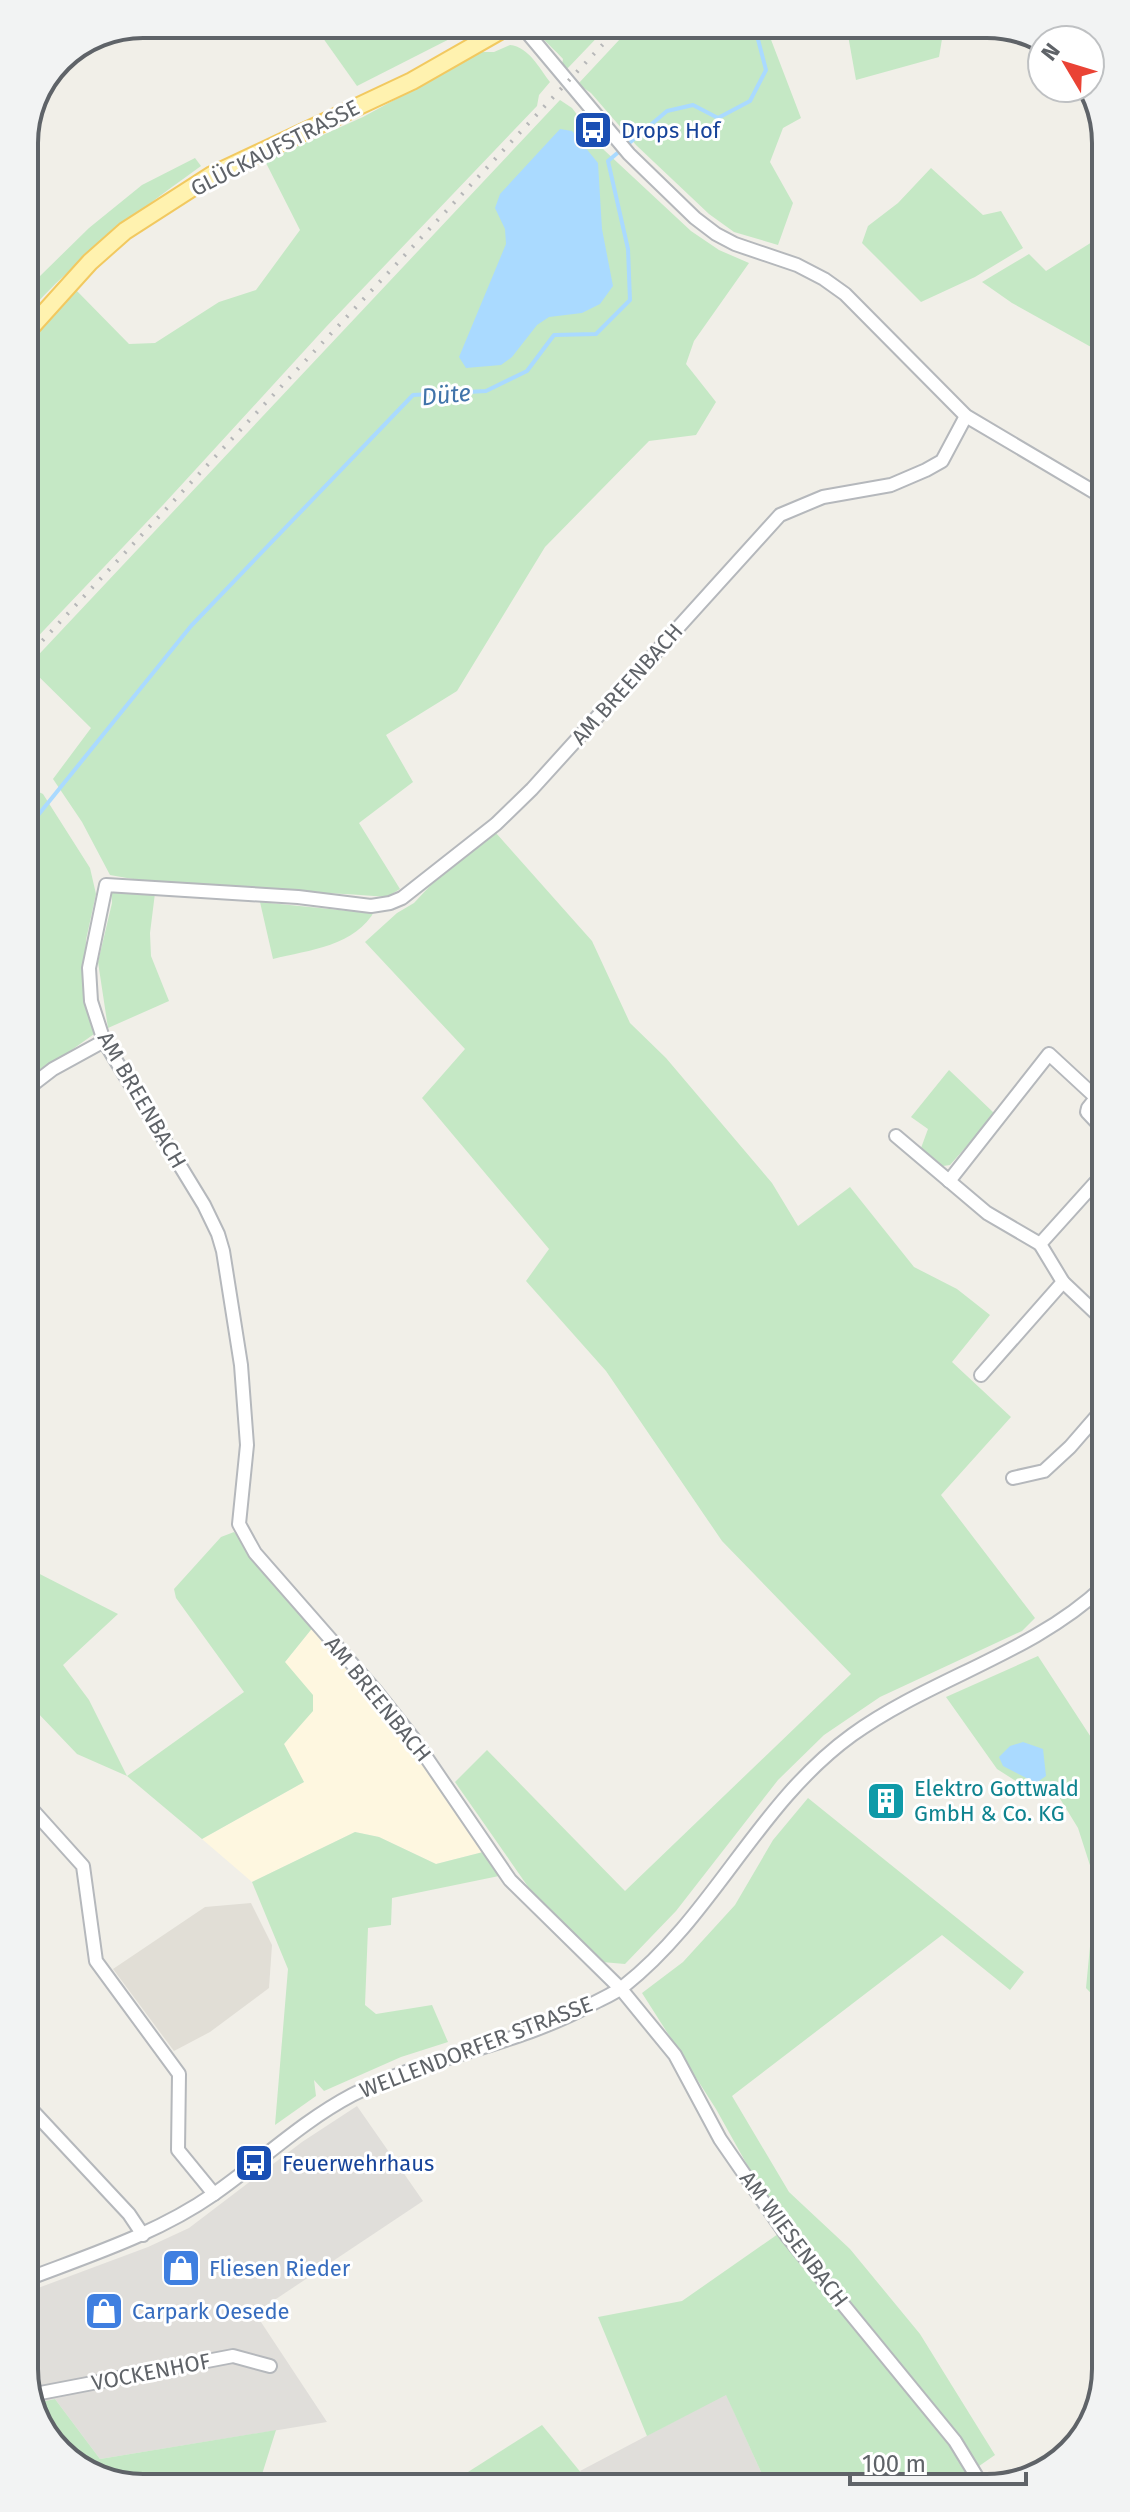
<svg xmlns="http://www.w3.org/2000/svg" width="1130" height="2512" font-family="'Fira Sans',sans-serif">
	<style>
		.commercial { fill: #fef7e0 }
		.industrial { fill: #e0deda }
		.education { fill: #e1ded6 }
		.green { fill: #c5e8c5 }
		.water { fill: #aadaff }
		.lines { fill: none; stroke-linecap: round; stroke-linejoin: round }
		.stream { stroke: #aadaff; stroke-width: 4 }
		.minor-casing { stroke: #b5b8bc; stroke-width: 16 }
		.major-casing { stroke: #f2c960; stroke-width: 20 }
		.minor { stroke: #fff; stroke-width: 12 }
		.major { stroke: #fff2af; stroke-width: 16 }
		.rail { stroke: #b6b7b8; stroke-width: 4; stroke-dasharray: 2 10; stroke-linecap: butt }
		.labels { text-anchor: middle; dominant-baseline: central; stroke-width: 6; stroke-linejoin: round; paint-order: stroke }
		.transit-label { font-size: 22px; fill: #164399; stroke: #fff; text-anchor: start }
		.street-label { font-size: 22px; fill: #5f6368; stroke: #fff }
		.culture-label { font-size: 22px; fill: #0d838f; stroke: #fff; text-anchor: start }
		.shop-label { font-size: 22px; fill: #366cbe; stroke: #fff; text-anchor: start }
		.water-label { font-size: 24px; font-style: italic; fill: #4174aa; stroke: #fff }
		.rim { fill: none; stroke: #5f6368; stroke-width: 4 }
	</style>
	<rect width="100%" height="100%" fill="#f1efe8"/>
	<!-- commercial -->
	<path class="commercial" d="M314,1626L438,1777L487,1851L436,1864L379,1837L355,1832L252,1882L202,1839L304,1782L284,1744L312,1711L285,1662Z"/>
	<!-- industrial -->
	<g class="industrial">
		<path d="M357,2106L423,2201L255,2313L327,2422L100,2459L55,2399L30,2404V2291L148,2247L189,2228L302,2142Z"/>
		<path d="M726,2394L766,2483L591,2485L580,2471Z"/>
	</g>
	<!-- education -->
	<path class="education" d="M251,1903L272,1945L269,1988L210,2032L174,2051L113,1969L205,1907Z"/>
	<!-- green -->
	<g class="green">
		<path d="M313,24H479L357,86Z"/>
		<path d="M535,24H610L566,70L562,65L563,59C553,47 538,38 535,24Z"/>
		<path d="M634,24H765L801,118L783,128L770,162L793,203L778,245L734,232L709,214L636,145L591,93L578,84Z"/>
		<path d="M846,24H958L942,39L939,57L856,80Z"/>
		<path d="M510,45C529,47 539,68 550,82L539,95L537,106L326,327L163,505L26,649L25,348L45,322L76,290L129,344L155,343L219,302L256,290L300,230L265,161L363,117L482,52H494Z"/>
		<path d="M560,100L572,108L604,150L691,231L719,250L749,263L694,341L686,364L716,402L696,435L649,441L545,547L457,691L386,735L413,782L359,823L400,889L387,897C294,889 202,893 110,875L82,822L53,779L91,728L28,666Z"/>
		<path d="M195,158L201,166C137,212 77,257 25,316V296L38,278L89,228L142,185Z"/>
		<path d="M931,168L983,215L1001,211L1023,248L975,277L921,302L862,243L868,226L898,203Z"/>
		<path d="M1100,237V352L1012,303L982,282L1029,254L1046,271Z"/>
		<path d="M26,786L43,794L90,868L96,894L86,940L85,996L94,1034L27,1082Z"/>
		<path d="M496,833L592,941L630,1023L666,1058L772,1183L798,1226L850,1187L914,1267L957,1289L990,1315L952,1362L1011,1417L941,1495L1035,1618L1022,1631L880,1697L824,1735L778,1780L676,1911L625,1964L602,1962L538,1901L455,1782L487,1750L625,1891L851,1674L722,1541L606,1371L526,1281L549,1249L422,1098L465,1049L365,942L397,913L414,903L442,873Z"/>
		<path d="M111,888L155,893L150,933L151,956L169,1001L108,1028L98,962L112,903Z"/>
		<path d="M260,902L349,911L375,910C356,946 309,950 273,959Z"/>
		<path d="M949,1070L995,1114L950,1165L943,1166L921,1148L928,1129L911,1117Z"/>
		<path d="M234,1532L314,1626L285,1662L313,1695V1711L284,1744L304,1782L202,1839L127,1776L77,1754L35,1710L29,1697L28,1568L118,1614L63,1665L89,1700L127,1776L244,1692L176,1598L174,1589L221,1537Z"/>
		<path d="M1038,1656L1100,1751L1104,1748L1105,2008L1086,1988L1096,1884L1078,1828L1059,1797L1022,1785L997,1769L946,1697Z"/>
		<path d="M808,1798L1024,1972L1010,1990L942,1935L732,2096L789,2192L850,2249L920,2334L995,2455L969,2473L972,2482L766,2483L726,2395L647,2436L598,2317L682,2301L788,2227L755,2179L716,2109L642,1993L683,1962L735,1905L773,1840Z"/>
		<path d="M355,1832L379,1837L436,1864L487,1851L499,1876L392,1898L391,1925L368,1928L365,2005L376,2014L432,2005L448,2042L401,2057L324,2091L314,2080L316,2096L275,2125L288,1969L252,1882Z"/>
		<path d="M55,2399L100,2459L276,2430L258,2487H221L219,2484L214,2487L135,2488L72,2464L31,2404Z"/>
		<path d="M542,2425L591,2485L446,2486Z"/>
	</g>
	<!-- water -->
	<g class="water">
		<path d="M560,129L572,131L598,163L602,229L613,286L600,304L582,313L549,317L537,325L512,357L501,365L466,368L459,357L506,244L505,229L495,208L500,194Z"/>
		<path d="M1023,1742L1043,1749L1046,1776L1036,1783L1003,1766L999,1757L1010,1746Z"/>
	</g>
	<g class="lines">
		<!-- stream -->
		<path class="stream" d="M26,830L191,626L413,395L486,391L527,371L554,335L596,334L630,300L628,249L608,161L667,111L693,105L718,118L750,101L766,70L754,24"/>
		<defs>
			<g id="minor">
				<path d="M520,24L629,154L695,218L716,234L735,244L797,265L824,279L845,294L966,416L1101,496"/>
				<path d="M966,416L942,461L926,470L891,485L823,497L780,515L532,789L496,824L402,898L390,903L371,906L298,897L106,885L89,968L91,1001L104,1041L204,1205L218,1234L223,1251L241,1365L247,1445L239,1524L255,1553L375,1690L413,1738L510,1880L621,1989L675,2055L720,2139L787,2236L955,2441L980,2482"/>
				<path d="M27,1089L53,1069L104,1041"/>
				<path d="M1096,1098L1088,1108L1087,1112L1102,1128"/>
				<path d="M896,1136L987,1213L1040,1244"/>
				<path d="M1103,1174L1040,1244L1063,1282L1103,1320"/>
				<path d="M949,1181L1049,1054L1102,1103"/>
				<path d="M981,1375L1063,1282"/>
				<path d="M1013,1478L1044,1471L1070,1447L1103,1409"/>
				<path d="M29,1806L83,1866L96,1961L179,2074L178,2150L214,2194"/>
				<path d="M30,2108L129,2214L143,2235"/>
				<path d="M30,2278C93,2254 158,2233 214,2194C260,2162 301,2122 352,2095C428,2056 515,2046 590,2005C601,1999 614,1994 624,1986C714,1915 758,1803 852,1735C931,1678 1032,1654 1104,1586"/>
				<path d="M30,2395L233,2356L270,2366"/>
				<path d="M411,2486L419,2481"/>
			</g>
			<path id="major" d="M25,334L90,262L125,231L212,175L412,81L512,24"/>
		</defs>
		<!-- minor casing -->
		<use href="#minor" class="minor-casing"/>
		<!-- major casing -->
		<use href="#major" class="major-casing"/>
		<!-- minor -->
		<use href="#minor" class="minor"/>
		<!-- major -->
		<use href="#major" class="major"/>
		<!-- rail -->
		<path class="rail" d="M26,658L622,24"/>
	</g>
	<!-- icons -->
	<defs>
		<symbol id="bus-square" viewBox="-11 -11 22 22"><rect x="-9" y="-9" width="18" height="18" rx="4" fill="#1a4fb4" stroke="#fff"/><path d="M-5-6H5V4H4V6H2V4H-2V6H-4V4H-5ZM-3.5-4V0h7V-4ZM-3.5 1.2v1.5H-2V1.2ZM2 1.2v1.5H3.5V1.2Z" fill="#fff"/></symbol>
		<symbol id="building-square" viewBox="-11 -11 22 22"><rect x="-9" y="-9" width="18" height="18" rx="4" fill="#0f9aa8" stroke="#fff"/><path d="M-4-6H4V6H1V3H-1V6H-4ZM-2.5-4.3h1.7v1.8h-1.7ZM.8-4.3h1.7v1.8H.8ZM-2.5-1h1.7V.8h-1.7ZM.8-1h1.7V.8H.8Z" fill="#fff"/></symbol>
		<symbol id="shop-square" viewBox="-11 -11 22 22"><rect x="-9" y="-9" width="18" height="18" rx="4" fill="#3f7fe0" stroke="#fff"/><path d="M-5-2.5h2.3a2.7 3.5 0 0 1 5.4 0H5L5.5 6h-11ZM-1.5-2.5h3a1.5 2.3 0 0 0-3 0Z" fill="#fff"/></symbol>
	</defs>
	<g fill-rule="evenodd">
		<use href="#bus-square" x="571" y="108" width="44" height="44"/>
		<use href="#building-square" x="864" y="1779" width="44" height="44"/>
		<use href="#bus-square" x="232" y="2141" width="44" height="44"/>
		<use href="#shop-square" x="159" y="2246" width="44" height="44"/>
		<use href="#shop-square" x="82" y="2289" width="44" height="44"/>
	</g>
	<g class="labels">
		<!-- transit labels -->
		<g class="transit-label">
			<text x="621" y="130">Drops Hof</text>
			<text x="282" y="2163">Feuerwehrhaus</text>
		</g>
		<!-- street labels -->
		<g class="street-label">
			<text transform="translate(275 148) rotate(-27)">GLÜCKAUFSTRASSE</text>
			<text transform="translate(627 684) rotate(-48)">AM BREENBACH</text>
			<text transform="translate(142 1100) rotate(60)">AM BREENBACH</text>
			<text transform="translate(378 1699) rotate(51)">AM BREENBACH</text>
			<text transform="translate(476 2047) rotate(-21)">WELLENDORFER STRASSE</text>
			<text transform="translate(794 2239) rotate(53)">AM WIESENBACH</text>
			<text transform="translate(151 2372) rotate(-11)">VOCKENHOF</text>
		</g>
		<!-- culture labels -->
		<g class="culture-label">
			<text x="914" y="1788">Elektro Gottwald<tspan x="914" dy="25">GmbH &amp; Co. KG</tspan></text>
		</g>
		<!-- shop labels -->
		<g class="shop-label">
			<text x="209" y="2268">Fliesen Rieder</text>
			<text x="132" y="2311">Carpark Oesede</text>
		</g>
		<!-- water labels -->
		<g class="water-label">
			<text transform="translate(446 395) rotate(-6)">Düte</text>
		</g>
	</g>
	<!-- crop -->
	<path d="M0 0H1130V2512H0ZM143 38H987A105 105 0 0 1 1092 143V2369A105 105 0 0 1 987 2474H143A105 105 0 0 1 38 2369V143A105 105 0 0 1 143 38Z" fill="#f2f3f3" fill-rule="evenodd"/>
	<path class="rim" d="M143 38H987A105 105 0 0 1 1092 143V2369A105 105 0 0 1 987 2474H143A105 105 0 0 1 38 2369V143A105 105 0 0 1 143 38Z"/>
	<!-- north arrow -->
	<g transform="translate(1066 64) rotate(308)"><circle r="38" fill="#ffffff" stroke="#bfc1c3" stroke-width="2"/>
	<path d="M0-6L14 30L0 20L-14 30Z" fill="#ea4335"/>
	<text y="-12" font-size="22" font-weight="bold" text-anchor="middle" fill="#5f6368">N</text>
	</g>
	<!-- scale -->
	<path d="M850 2472v12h176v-12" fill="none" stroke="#5f6368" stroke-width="4"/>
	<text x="862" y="2472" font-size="24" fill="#5f6368" stroke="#ffffff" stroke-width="6" paint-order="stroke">100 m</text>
</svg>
